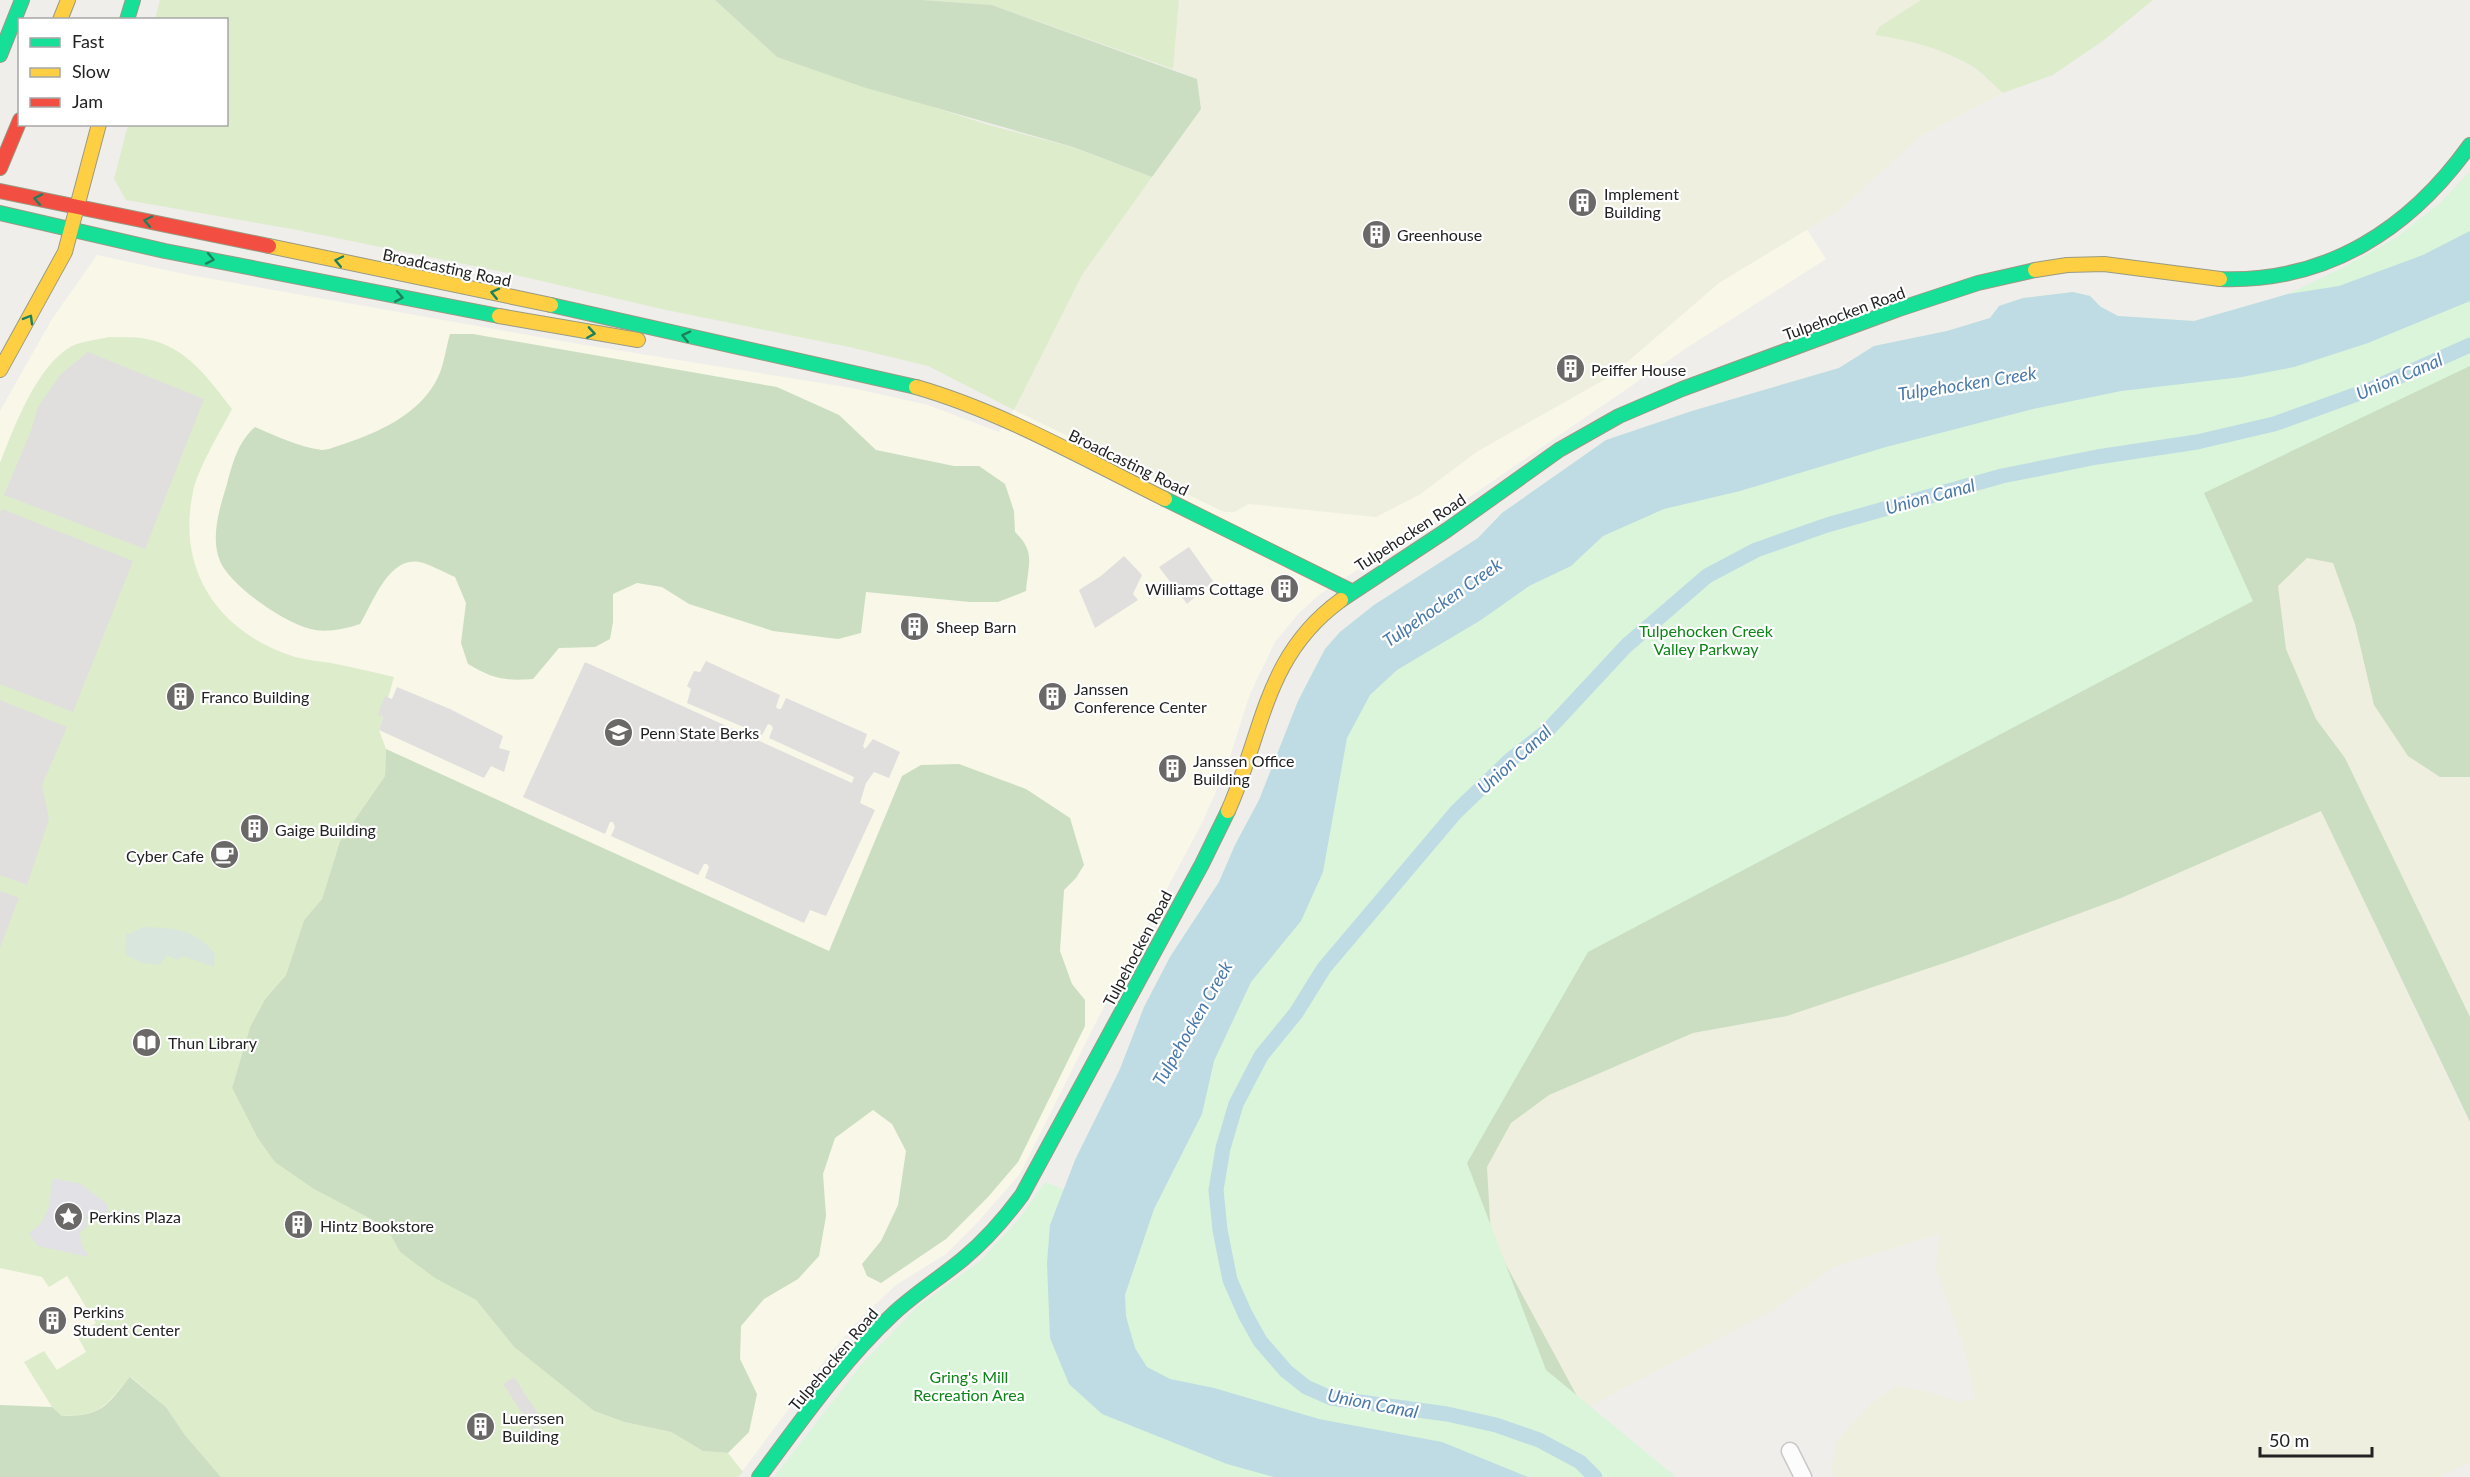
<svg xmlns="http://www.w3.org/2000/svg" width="2470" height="1477" font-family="Lato,sans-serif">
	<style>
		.education { fill: #f8f7e8 }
		.farmland { fill: #efefdf }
		.grass { fill: #ddeccb }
		.forest { fill: #cbdec1 }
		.wetland { fill: #d9e6de }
		.park { fill: #daf5da }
		.parking { fill: #e0dfde }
		.plaza { fill: #e2e1e5 }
		.water { fill: #bfdbe3 }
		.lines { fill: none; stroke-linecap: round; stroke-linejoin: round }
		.canal { stroke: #bfdbe3; stroke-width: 15 }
		.street-casing { stroke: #c9c8c7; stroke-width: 19 }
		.fast-casing { stroke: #999a82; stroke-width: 16 }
		.slow-casing { stroke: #999a82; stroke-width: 16 }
		.jam-casing { stroke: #999a82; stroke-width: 16 }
		.street { stroke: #fdfcfc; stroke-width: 16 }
		.fast { stroke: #16e098; stroke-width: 14 }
		.slow { stroke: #ffcf43; stroke-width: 14 }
		.jam { stroke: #f24e42; stroke-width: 14 }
		.oneway { stroke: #1c815d }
		.labels { text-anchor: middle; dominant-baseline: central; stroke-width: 4.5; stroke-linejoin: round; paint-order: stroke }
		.poi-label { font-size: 16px; fill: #222; stroke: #fff; text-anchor: start }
		.street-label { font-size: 16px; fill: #222; stroke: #fff }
		.park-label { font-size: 16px; fill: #0c8416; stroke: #fff }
		.water-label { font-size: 18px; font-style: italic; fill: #4a7aab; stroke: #fff }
	</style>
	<rect width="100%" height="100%" fill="#f0eeeb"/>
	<!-- education -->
	<path class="education" d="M1659,0L1826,259L1685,349L1455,507L1320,594L1298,614L1275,642L1250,694L1226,769L1203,821L1095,1024L1020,1174L976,1224L946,1254L896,1285L862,1317L829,1355L738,1477H0V411L52,319L97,255L189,275L585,345L852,388L928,405L999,432L1215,105Z"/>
	<!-- farmland -->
	<g class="farmland">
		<path d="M1179,0H1921L1879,27L1876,35L1918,42L1946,53L1971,66L2003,93L1919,137L1841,209L1719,283L1611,376L1478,451L1419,495L1376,517L1249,504L1234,512H1224L1014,410L1082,275L1201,109L1197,79L1173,69Z"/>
		<path d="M2307,558L2333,563L2355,624L2440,777H2470V1017L2345,758L2316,719L2286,649L2278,585Z"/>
		<path d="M2321,811L2470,1125V1462L2440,1477H1833L1831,1467L1837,1441L1870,1404L1896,1386L1929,1392L1959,1402L1975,1399L1965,1352L1936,1269L1939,1234L1833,1267L1775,1309L1584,1409L1491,1237L1487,1167L1511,1123L1549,1095L1693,1033L1787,1016L1962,957L2121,898Z"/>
	</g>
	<!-- grass -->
	<g class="grass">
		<path d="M160,0H715L777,57L989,125L1072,147L1152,177L1082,275L1014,410L928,366L849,347L666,310L498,271L297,230L126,200L114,179L128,125L226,124V20L155,19Z"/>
		<path d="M922,0H1179L1173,69L992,5Z"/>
		<path d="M1921,0H2153L2104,40L2053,75L2003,93C1992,84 1982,72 1970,65C1940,48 1909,40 1875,35L1879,27Z"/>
		<path d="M109,337C121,338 134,336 146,339C186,346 209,379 232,409C221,430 197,470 193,492C176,571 219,633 295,657C307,660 319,661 331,663C352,667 373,672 394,677L379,730L386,749L385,776L340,841L322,899L304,920L286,975L265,999L250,1027L232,1088L257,1137L315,1189L386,1227L400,1252L435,1277L476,1300L514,1347L594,1411L624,1422L671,1432L703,1451L728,1453L743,1472L738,1477H221L185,1435L166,1407L131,1377C103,1405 105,1416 62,1416L52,1407L24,1362L44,1351L57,1370L86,1352L77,1335L96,1323L67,1276L49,1287L42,1277L0,1268V463C14,427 37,365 72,346C82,341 98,340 109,337Z"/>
	</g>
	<!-- forest -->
	<g class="forest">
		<path d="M715,0H922L992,5L1197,79L1201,109L1152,177L1073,147L863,87L777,57Z"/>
		<path d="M2470,301V777H2440L2408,756L2374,705L2355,624L2333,563L2307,558L2278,586L2286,649L2316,719L2345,758L2470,1017V1122L2321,811L2121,898L1962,957L1787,1016L1693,1033L1549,1095L1511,1123L1487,1167L1491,1237L1584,1409L1154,1209Z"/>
		<path d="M450,334H473L777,387L839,415L876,450L954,466H979L1005,484L1014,511L1015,532C1036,552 1028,564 1026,591L998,602H970L866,592L861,633L838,639L773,631L689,604L662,587L637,583L613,594V622L610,639L595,647L559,648L533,679C505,681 493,679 468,664L461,643L466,603L455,577C445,573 428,563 419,562C388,557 373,603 360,624C345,629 330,632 315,630C288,626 230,586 220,561C210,537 220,507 227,484C233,462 238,442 255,427C276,436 299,447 322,450C328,450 337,446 344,444C377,433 417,415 435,383C444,368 445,351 450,334Z"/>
		<path d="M386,749L829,951L902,776L921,765L959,764L1026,789L1070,818L1084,865L1076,878L1064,890L1060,951L1072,984L1085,1000V1026L1018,1162L988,1197L946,1239L881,1283L867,1276L862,1264L881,1241L898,1205L906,1151L892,1124L873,1110L835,1138L823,1174L826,1216L819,1256L798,1279L764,1299L741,1326L740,1359L757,1394L749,1432L728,1453L703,1451L671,1432L624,1422L594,1411L514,1347L476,1300L435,1278L400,1252L386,1227L314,1189L275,1162L257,1137L232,1088L250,1027L265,999L286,975L304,920L322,899L340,841L385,776Z"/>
		<path d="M130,1377L166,1407L185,1435L221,1477H0V1405L52,1407L62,1416C103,1416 106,1406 130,1377Z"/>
	</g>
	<!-- wetland -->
	<path class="wetland" d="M142,927C173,928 195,928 215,954L214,967L183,956L177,960L167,955L159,965L142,963L125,954L126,933L131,934Z"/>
	<!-- park -->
	<path class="park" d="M2470,171V366L2204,493L2253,601L1588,952L1467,1163L1546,1370L1676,1477H774L861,1365L918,1306L979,1262L1019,1219L1045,1182L1065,1190L1075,1160L1120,1069L1144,1007L1170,957L1219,882L1235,845L1259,800L1298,701L1313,671L1325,649L1340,632L1374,605L1478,538L1502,513L1606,440L1692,411L1839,368L1874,346L1947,331L1990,318L1999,306L2023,298L2073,292L2090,296L2101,307L2118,316L2194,321L2288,294L2342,268L2397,237L2440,203Z"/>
	<!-- parking -->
	<g class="parking">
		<path d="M88,352L204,399L145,549L4,495L31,431L38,407L61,374Z"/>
		<path d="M2,509L133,561L73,712L0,684V514Z"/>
		<path d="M1189,547L1213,581L1187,604L1159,567Z"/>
		<path d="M1124,556L1142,575L1133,594L1138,600L1095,628L1079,590L1101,576Z"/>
		<path d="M706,661L780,695L776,707L778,709H781L786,698L867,734L863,746L865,749L873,739L900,752L889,778L874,772L866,783L860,803L875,810L826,916L810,910L804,923L705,878L709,867L707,864H704L698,875L611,836L615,827L613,822H610L605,834L523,797L585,662L852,783L854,777L769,738L773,728L771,725L768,724L762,735L687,703L691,689L687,686L694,671L700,672Z"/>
		<path d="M397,687L450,709L503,736L499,748L510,751L504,772L491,766L484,778L379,730L383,717L378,714L385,696L392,699Z"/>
		<path d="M0,700L67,727L42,785L49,819L27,885L0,875Z"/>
		<path d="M0,891L19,898L0,948Z"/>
		<path d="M514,1377L544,1423L533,1430L503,1384Z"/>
	</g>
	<!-- plaza -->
	<path class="plaza" d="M53,1178L81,1184L107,1204L109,1212L96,1214L86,1218L87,1226L80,1232L81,1244L89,1257L38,1246L29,1234L41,1223L48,1210Z"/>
	<!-- water -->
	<path class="water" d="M2470,231V301L2368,343L2294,367L2242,377L2121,391L2033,409L1886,447L1740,491L1664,509L1603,536L1571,566L1529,586L1481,620L1397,670L1370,695L1347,738L1323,872L1301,921L1251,982L1214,1061L1202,1114L1154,1209L1125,1295L1126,1316L1135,1348L1147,1367L1170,1379L1214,1388L1319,1419L1442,1442L1528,1477H1274L1227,1464L1102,1414L1069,1384L1050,1338L1047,1263L1050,1225L1075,1160L1120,1069L1144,1007L1170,957L1219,882L1235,845L1259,800L1298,701L1325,649L1340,632L1374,605L1478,538L1502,513L1606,440L1692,411L1839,368L1874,346L1947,331L1990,318L1999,306L2023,298L2073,292L2090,296L2101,307L2118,316L2194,321L2288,294L2339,286L2423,255Z"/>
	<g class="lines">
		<!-- canal -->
		<path class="canal" d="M1595,1477L1580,1462L1539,1440L1496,1425L1447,1414L1331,1398L1306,1387L1286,1371L1260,1341L1245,1314L1230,1280L1220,1230L1216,1190L1223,1148L1236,1104L1261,1056L1296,1013L1324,968L1456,812L1510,760L1547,731L1626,646L1707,576L1756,550L1827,525L2002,476L2097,457L2197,442L2274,424L2371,389L2470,345"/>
		<defs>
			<path id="street" d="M1790,1451L1803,1477"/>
			<g id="fast">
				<path d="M127,20L133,0"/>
				<path d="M0,55L22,0"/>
				<path d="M0,213L165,251L499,316"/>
				<path d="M2220,279C2327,283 2410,229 2470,145"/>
				<path d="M551,305L916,387"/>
				<path d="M1165,499L1351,591"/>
				<path d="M1341,600L1447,530L1559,450L1619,416L1682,389L1899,309L1978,283L2035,270"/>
				<path d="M759,1477C801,1421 841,1363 892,1315C914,1294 940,1278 963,1259C986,1240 1005,1218 1022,1195L1202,864L1228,811"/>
			</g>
			<g id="slow">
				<path d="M60,20L68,0"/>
				<path d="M269,246L551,305"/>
				<path d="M2035,270L2067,265L2104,264L2220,279"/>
				<path d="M499,316L638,340"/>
				<path d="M0,370L65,252L99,124"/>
				<path d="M916,387C1003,412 1084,459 1165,499"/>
				<path d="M1228,811C1264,731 1264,656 1341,600"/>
			</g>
			<g id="jam">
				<path d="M0,168L20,120"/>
				<path d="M0,191L269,246"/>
			</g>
		</defs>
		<!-- street casing -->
		<use href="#street" class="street-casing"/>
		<!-- fast casing -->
		<use href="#fast" class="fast-casing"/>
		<!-- slow casing -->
		<use href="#slow" class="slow-casing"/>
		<!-- jam casing -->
		<use href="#jam" class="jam-casing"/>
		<!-- street -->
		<use href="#street" class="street"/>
		<!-- fast -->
		<use href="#fast" class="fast"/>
		<!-- slow -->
		<use href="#slow" class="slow"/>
		<!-- jam -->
		<use href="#jam" class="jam"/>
	</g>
	<!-- one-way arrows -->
	<defs><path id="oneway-chevron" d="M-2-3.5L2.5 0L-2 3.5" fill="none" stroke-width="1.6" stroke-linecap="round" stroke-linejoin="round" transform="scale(1.5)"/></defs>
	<g class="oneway">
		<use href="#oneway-chevron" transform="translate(38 199) rotate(-169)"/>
		<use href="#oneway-chevron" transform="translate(148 221) rotate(-168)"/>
		<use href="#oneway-chevron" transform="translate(210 259) rotate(11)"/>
		<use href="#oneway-chevron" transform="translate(339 261) rotate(-168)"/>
		<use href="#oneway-chevron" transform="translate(495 293) rotate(-167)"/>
		<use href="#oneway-chevron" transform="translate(399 297) rotate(11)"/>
		<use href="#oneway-chevron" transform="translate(29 319) rotate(-60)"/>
		<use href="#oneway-chevron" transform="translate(591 333) rotate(9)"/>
		<use href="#oneway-chevron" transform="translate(686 336) rotate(-167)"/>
	</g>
	<!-- icons -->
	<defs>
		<symbol id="building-disc" viewBox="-11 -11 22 22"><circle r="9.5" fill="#6a6968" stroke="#fff"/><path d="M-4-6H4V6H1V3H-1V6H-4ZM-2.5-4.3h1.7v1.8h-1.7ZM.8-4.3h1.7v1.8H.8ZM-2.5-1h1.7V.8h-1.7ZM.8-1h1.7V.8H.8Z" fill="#fff"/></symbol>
		<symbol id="university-disc" viewBox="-11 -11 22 22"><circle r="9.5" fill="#6a6968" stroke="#fff"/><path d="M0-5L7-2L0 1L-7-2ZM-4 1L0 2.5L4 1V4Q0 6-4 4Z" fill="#fff"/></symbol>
		<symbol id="cafe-disc" viewBox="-11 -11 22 22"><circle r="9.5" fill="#6a6968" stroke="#fff"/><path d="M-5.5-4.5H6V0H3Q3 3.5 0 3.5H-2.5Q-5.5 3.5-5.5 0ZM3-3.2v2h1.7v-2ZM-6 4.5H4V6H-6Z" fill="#fff"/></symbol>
		<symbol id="library-disc" viewBox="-11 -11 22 22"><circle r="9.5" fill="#6a6968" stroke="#fff"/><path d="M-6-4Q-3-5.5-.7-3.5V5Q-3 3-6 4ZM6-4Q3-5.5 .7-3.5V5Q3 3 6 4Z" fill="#fff"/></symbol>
		<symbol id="sight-disc" viewBox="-11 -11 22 22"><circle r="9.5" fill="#6a6968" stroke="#fff"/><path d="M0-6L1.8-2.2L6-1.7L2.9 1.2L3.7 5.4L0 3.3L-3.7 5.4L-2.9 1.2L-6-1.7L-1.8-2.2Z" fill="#fff"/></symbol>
	</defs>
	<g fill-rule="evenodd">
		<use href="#building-disc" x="1566" y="186" width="33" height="33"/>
		<use href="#building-disc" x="1360" y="218" width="33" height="33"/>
		<use href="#building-disc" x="1554" y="352" width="33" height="33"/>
		<use href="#building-disc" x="1268" y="572" width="33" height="33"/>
		<use href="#building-disc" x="898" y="610" width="33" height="33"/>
		<use href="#building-disc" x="164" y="680" width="33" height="33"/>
		<use href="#building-disc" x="1036" y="680" width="33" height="33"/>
		<use href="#university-disc" x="602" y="716" width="33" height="33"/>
		<use href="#building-disc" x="1156" y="752" width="33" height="33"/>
		<use href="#building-disc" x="238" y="812" width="33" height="33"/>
		<use href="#cafe-disc" x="208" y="838" width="33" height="33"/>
		<use href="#library-disc" x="130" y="1026" width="33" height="33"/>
		<use href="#sight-disc" x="52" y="1200" width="33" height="33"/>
		<use href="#building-disc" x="282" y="1208" width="33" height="33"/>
		<use href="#building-disc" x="36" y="1304" width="33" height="33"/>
		<use href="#building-disc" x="464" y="1410" width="33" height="33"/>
	</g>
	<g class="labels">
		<!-- poi labels -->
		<g class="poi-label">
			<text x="1604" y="193">Implement<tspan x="1604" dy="18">Building</tspan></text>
			<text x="1397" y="234">Greenhouse</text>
			<text x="1591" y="369">Peiffer House</text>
			<text x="1264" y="588" text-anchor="end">Williams Cottage</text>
			<text x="936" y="626">Sheep Barn</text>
			<text x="1074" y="688">Janssen<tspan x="1074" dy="18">Conference Center</tspan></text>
			<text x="201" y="696">Franco Building</text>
			<text x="640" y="732">Penn State Berks</text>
			<text x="1193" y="760">Janssen Office<tspan x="1193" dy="18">Building</tspan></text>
			<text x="275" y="829">Gaige Building</text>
			<text x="204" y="855" text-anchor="end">Cyber Cafe</text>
			<text x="168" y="1042">Thun Library</text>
			<text x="89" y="1216">Perkins Plaza</text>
			<text x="320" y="1225">Hintz Bookstore</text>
			<text x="73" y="1311">Perkins<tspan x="73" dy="18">Student Center</tspan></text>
			<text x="502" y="1417">Luerssen<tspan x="502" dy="18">Building</tspan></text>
		</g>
		<!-- street labels -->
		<g class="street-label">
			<text transform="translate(447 267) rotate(12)">Broadcasting Road</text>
			<text transform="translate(1844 313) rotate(-20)">Tulpehocken Road</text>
			<text transform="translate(1129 462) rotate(26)">Broadcasting Road</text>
			<text transform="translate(1410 532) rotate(-33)">Tulpehocken Road</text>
			<text transform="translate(1137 948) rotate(-62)">Tulpehocken Road</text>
			<text transform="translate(833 1359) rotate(-50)">Tulpehocken Road</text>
		</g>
		<!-- park labels -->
		<g class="park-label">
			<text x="1706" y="630">Tulpehocken Creek<tspan x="1706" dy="18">Valley Parkway</tspan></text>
			<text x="969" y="1376">Gring's Mill<tspan x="969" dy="18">Recreation Area</tspan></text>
		</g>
		<!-- water labels -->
		<g class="water-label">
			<text transform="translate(2399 376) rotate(-23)">Union Canal</text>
			<text transform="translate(1967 383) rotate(-9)">Tulpehocken Creek</text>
			<text transform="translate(1930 496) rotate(-15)">Union Canal</text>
			<text transform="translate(1442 602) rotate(-35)">Tulpehocken Creek</text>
			<text transform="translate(1514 759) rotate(-42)">Union Canal</text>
			<text transform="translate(1192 1023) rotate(-60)">Tulpehocken Creek</text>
			<text transform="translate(1373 1403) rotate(11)">Union Canal</text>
		</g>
	</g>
	<!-- legend -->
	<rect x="18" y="18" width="210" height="108" fill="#ffffff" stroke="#a7a7a7" stroke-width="1.5"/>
	<rect x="30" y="38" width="30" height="9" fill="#16e098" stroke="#a7a7a7" stroke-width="1.5"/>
	<text x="72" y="48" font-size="18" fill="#222222">Fast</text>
	<rect x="30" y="68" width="30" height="9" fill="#ffcf43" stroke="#a7a7a7" stroke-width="1.5"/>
	<text x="72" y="78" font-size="18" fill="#222222">Slow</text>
	<rect x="30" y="98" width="30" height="9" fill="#f24e42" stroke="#a7a7a7" stroke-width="1.5"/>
	<text x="72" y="108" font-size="18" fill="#222222">Jam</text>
	<!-- scale -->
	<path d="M2260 1447v9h112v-9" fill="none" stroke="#222222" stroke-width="3"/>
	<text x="2269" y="1447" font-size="18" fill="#222222" stroke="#ffffff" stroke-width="4.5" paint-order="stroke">50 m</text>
</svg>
